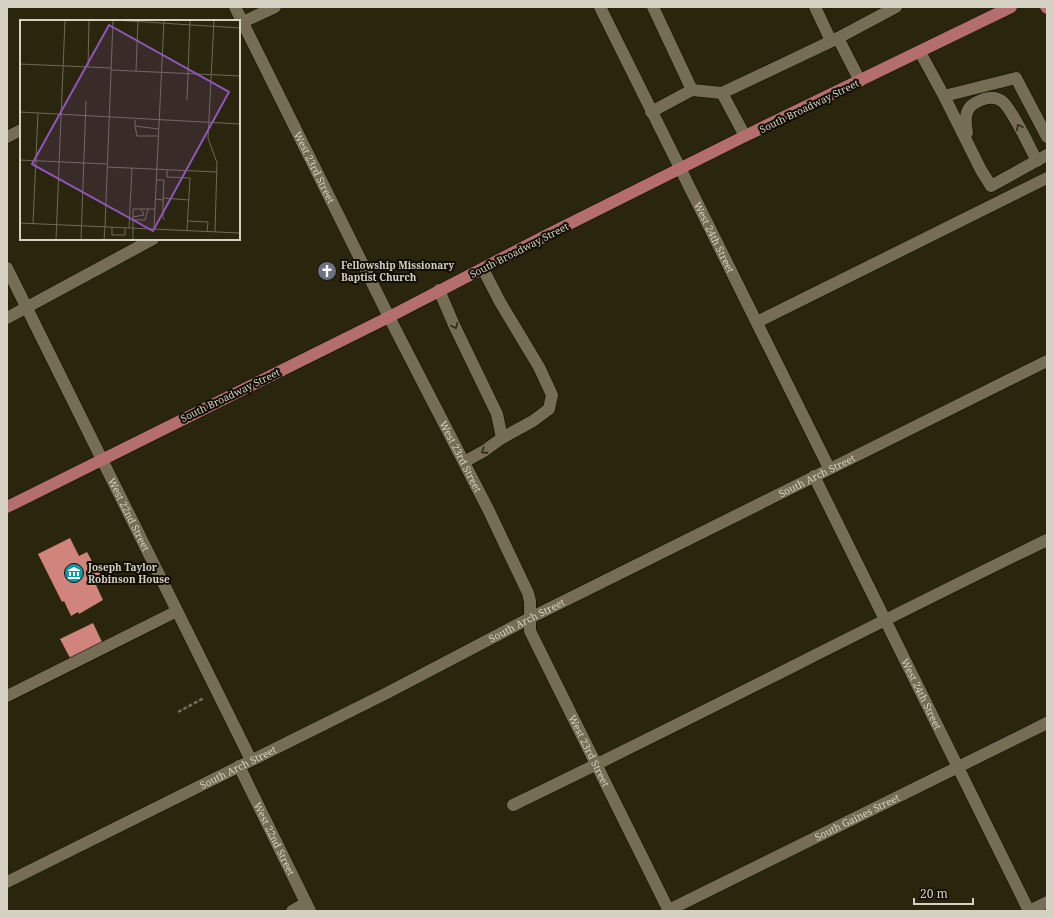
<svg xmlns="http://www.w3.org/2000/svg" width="1054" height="918" font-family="'Noto Serif',serif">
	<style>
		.building { fill: #d0847b }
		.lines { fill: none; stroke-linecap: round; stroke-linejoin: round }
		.minor-casing { stroke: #130d00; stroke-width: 13 }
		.major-casing { stroke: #130d00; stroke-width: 13 }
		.path { stroke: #736f5b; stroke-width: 2.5; stroke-dasharray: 4 2; stroke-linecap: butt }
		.minor { stroke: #756e54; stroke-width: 12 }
		.major { stroke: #b36e6d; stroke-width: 12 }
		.oneway { stroke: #2e2b1d }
		.labels { text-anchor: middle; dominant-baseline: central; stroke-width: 4; stroke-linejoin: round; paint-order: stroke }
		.street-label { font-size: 10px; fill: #d5d2c3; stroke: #100e05 }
		.poi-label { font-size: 10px; font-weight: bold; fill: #d5d2c3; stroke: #100e05; text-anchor: start }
		.inset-road { fill: none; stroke: #6e6a56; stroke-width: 1 }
		.view { fill: #9256c0; fill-opacity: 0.15; stroke: #9256c0; stroke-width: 2 }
		.inset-edge { fill: none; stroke: #d5d2c3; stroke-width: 2 }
	</style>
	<rect width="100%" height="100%" fill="#2a250d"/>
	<!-- building -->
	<g class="building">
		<path d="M70,538L79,556L87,552L95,567L97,566L102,578L99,580L101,583L96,585L103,600L79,614L78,612L71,616L64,601L62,602L38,554Z"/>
		<path d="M93,623L102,642L70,658L60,639Z"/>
	</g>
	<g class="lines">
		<defs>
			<g id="minor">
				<path id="s1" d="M235,7L389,317L488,509L528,593L530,601V631L669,911"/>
				<path id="s2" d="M600,7L829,468"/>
				<path d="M815,7L831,41"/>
				<path d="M239,24L275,7"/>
				<path d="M920,52L944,96L981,170L991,186L1047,155"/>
				<path d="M860,81L838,38L896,7"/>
				<path d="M692,90L722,93"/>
				<path d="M944,96L1016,78L1047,137"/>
				<path d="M651,112L692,90L653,7"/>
				<path d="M967,133C965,122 964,109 975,103C984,98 995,95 1003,102C1013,111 1030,148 1037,161"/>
				<path d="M745,136L722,93L838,38"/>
				<path d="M7,137L21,130"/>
				<path id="s3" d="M7,268L251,760"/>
				<path d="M483,269L500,302L539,367L552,395L549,409L533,421L502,438"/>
				<path d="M439,290L454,325L497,414L502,438L484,451L464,462"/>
				<path d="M7,318L153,239"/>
				<path d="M757,322L1047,178"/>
				<path id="s4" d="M814,476L1029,911"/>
				<path d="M7,696L177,611"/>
				<path id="s5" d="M239,766L310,911"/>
				<path d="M513,805C692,719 868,627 1047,540"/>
				<path id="s6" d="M7,882L385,694L530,618L1047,361"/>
				<path d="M292,911L306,903"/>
				<path id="s7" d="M667,911L1047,723"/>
				<path d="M1029,911L1047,902"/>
			</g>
			<g id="major">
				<path d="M1046,7L1047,8"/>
				<path d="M7,507L389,317L547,235L745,136L1011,7"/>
			</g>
		</defs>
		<!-- minor casing -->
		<use href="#minor" class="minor-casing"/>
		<!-- major casing -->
		<use href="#major" class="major-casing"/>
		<!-- path -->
		<path class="path" d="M178,712L204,698"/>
		<!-- minor -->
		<use href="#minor" class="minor"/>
		<!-- major -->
		<use href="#major" class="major"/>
	</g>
	<!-- one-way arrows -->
	<defs><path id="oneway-chevron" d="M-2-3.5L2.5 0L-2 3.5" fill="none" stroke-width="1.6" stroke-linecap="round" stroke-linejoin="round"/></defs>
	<g class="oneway">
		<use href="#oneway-chevron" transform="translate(1019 127) rotate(-118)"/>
		<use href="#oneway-chevron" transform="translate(455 326) rotate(65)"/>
		<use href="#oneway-chevron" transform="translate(484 451) rotate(147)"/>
	</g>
	<!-- icons -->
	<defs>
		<symbol id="church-disc" viewBox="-11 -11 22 22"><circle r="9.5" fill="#6b7280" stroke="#100e05"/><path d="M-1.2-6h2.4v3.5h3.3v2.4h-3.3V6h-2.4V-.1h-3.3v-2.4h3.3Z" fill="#fff"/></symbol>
		<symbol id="museum-disc" viewBox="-11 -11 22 22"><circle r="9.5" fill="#0f9aa8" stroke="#100e05"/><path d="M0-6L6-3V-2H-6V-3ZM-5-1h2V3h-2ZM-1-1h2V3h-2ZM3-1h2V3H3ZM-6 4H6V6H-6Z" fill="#fff"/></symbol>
	</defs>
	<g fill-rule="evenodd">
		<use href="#church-disc" x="316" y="260" width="22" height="22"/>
		<use href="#museum-disc" x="63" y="562" width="22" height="22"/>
	</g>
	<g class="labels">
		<!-- street labels -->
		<g class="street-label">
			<text transform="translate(809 106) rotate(-26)">South Broadway Street</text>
			<text stroke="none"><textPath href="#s1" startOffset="179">West 23rd Street</textPath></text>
			<text stroke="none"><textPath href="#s2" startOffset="257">West 24th Street</textPath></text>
			<text transform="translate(519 250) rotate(-27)">South Broadway Street</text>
			<text transform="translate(230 395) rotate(-26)">South Broadway Street</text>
			<text stroke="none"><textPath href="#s1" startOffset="503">West 23rd Street</textPath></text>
			<text stroke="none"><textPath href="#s6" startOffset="906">South Arch Street</textPath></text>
			<text stroke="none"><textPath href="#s3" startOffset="275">West 22nd Street</textPath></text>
			<text stroke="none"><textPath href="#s6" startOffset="582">South Arch Street</textPath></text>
			<text stroke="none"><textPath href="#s4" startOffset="243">West 24th Street</textPath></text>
			<text stroke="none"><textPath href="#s1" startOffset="827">West 23rd Street</textPath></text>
			<text stroke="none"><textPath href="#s6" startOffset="258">South Arch Street</textPath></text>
			<text stroke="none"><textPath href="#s7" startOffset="212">South Gaines Street</textPath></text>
			<text stroke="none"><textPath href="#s5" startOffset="81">West 22nd Street</textPath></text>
		</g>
		<!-- poi labels -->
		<g class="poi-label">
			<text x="341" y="265">Fellowship Missionary<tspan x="341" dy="12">Baptist Church</tspan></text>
			<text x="88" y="567">Joseph Taylor<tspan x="88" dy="12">Robinson House</tspan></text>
		</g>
	</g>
	<!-- overview -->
	<g transform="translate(20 20)">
		<rect width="220" height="220" fill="#2a250d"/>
		<path class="inset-road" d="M93,0L220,8M194,0L188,118L197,143L195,212M0,44L91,48M68,47L69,0M91,50L220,56M116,51L118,0M167,80L170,0M0,92L220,104M115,100V106L139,109M115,106L117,116H139M0,140L87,144M87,147L197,152M147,150V157L170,158L167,211M137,160H144L143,180M143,178L169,180M136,179L143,180V198L145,200M113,197L124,195L121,189M113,200H125L128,189M168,201L188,202L187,212M0,203L220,213M13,203L18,93M85,207L93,0M92,207V215H105V208M109,208L112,148M134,209L144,0M36,220L45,0M61,220L66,81M84,220L85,207M113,220V189H135"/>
		<path class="view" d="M89,5L209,72L133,211L12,144Z"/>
		<rect width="220" height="220" class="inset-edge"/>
	</g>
	<!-- border -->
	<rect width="1054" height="918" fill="none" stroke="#d5d2c3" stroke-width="16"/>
	<!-- scale -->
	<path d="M914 898v6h59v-6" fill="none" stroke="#d5d2c3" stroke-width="2"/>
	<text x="920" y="898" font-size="12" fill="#d5d2c3" stroke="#100e05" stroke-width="3" paint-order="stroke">20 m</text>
</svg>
